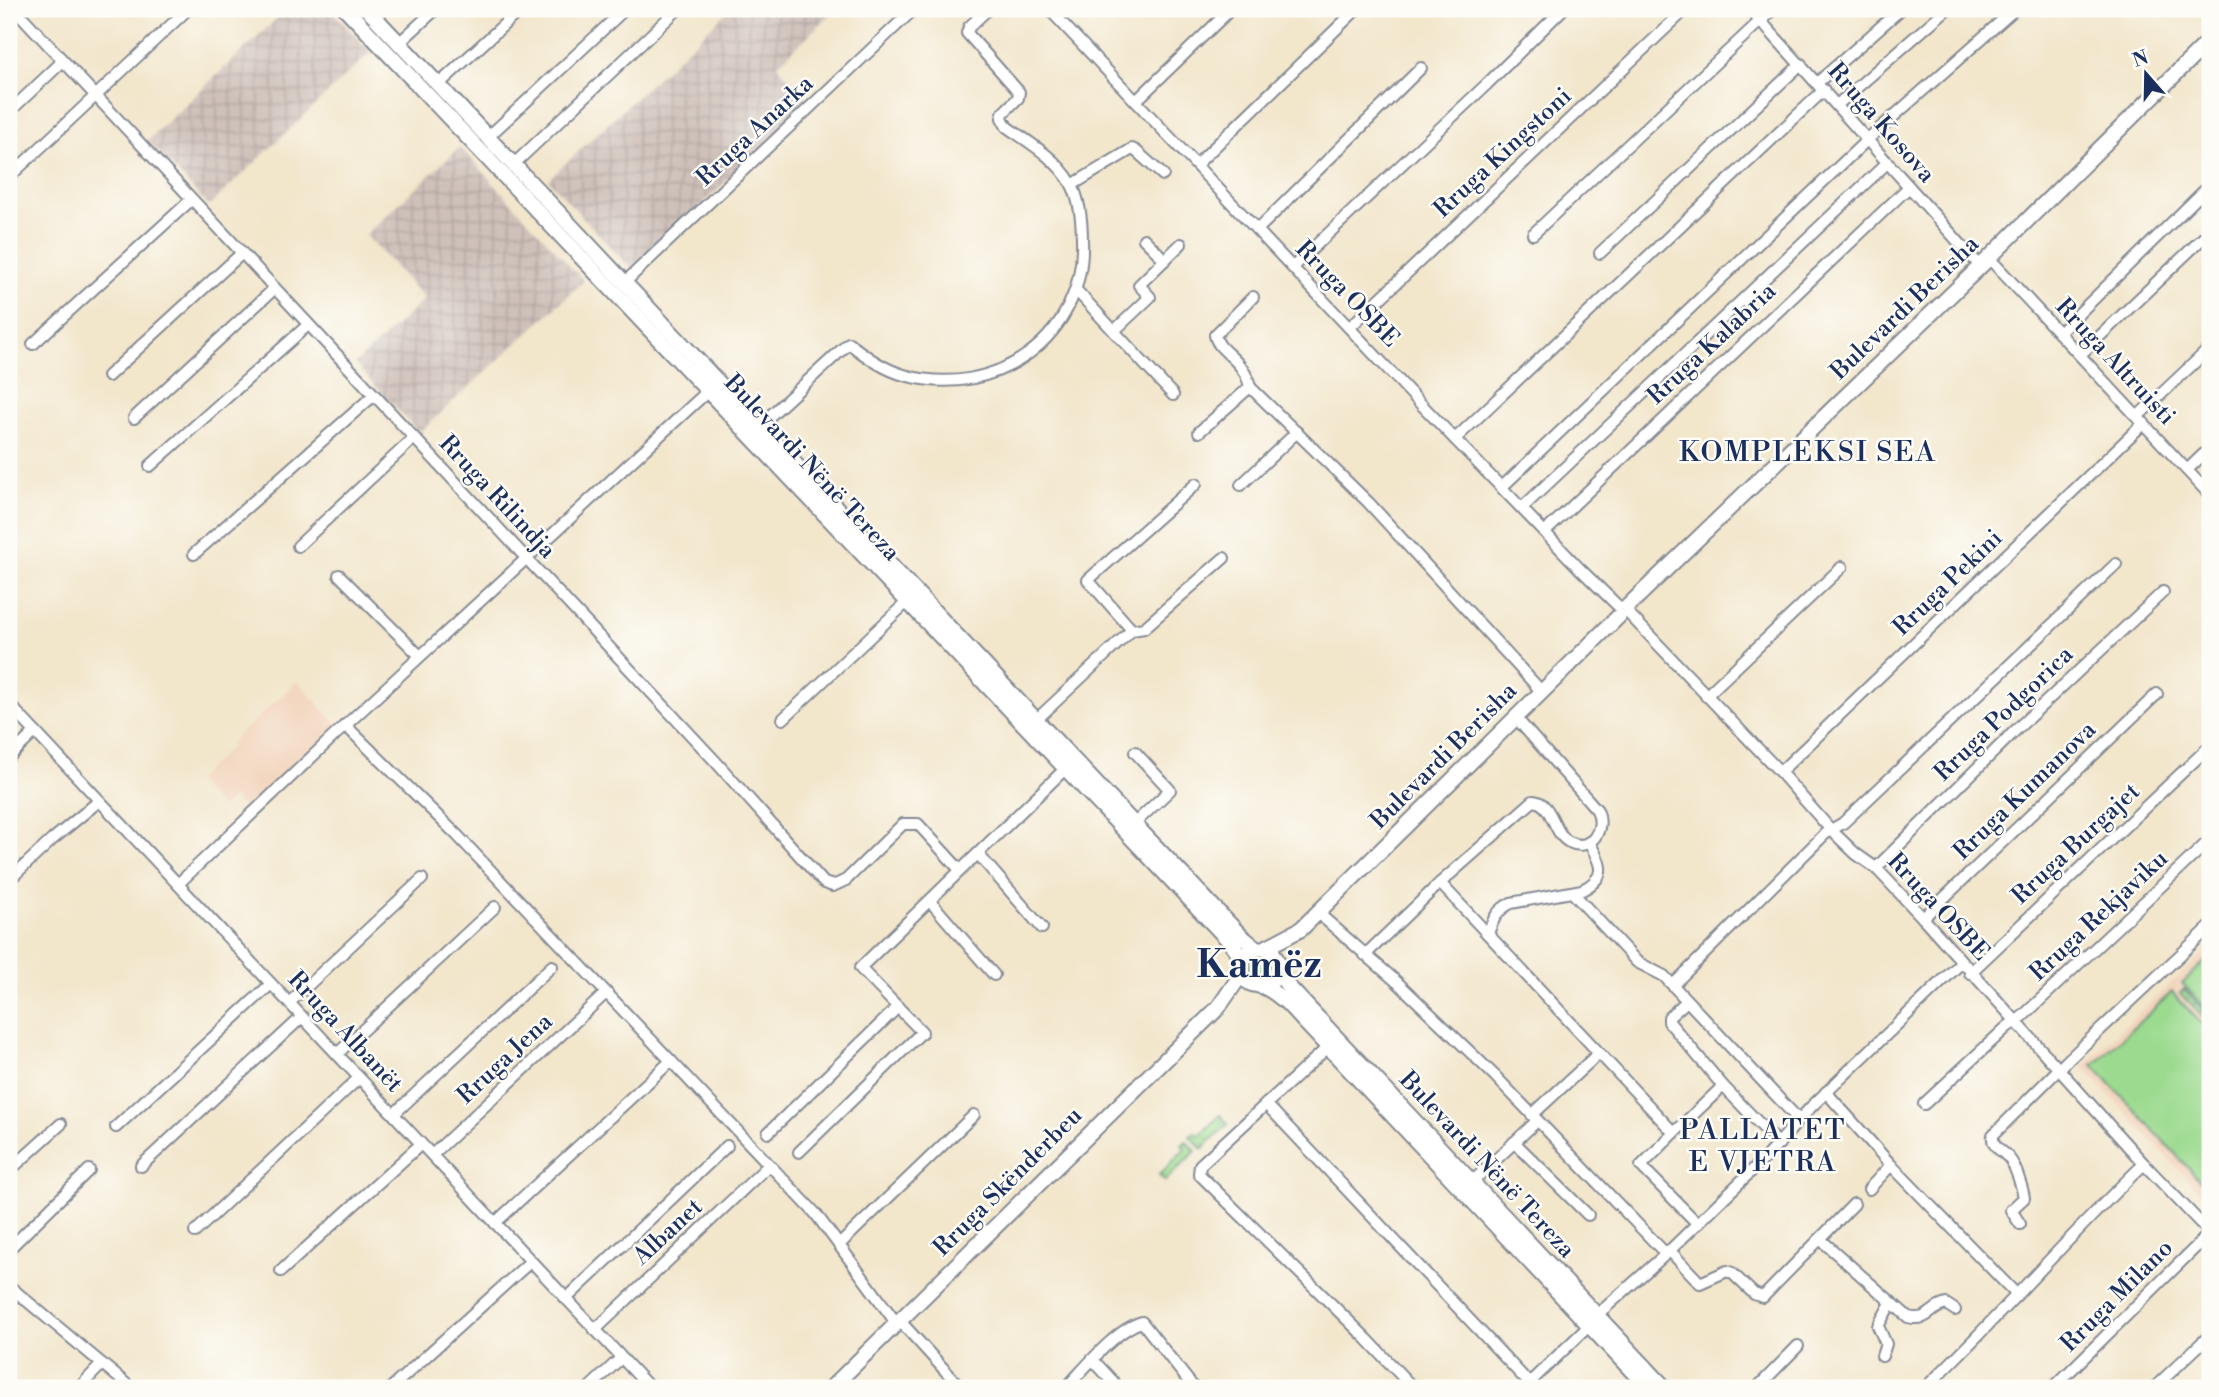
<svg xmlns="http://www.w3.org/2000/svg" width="2219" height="1397" font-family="'Libre Bodoni',serif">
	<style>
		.built { fill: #f2d5bd }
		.industrial { fill: url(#industrial-grid) }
		.grass { fill: url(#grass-dots); stroke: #5b8476; stroke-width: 2 }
		.green { fill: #9bda8f; stroke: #5b8476; stroke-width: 2 }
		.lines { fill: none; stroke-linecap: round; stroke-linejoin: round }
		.minor-casing { stroke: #868a94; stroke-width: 14 }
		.major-casing { stroke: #868a94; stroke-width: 18 }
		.minor { stroke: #fff; stroke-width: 10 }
		.major { stroke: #fff; stroke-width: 14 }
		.labels { text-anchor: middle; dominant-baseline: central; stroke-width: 5; stroke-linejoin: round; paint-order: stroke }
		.street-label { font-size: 24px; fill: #1b2f5e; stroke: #fdfcf7 }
		.quarter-label { font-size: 28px; letter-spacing: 2px; fill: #1b2f5e; stroke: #fdfcf7 }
		.town-label { font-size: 38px; font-weight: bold; fill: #1b2f5e; stroke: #fdfcf7 }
	</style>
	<defs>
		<pattern id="industrial-grid" width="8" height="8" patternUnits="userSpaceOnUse" patternTransform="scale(1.75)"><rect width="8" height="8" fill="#cfc1ba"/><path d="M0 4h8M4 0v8" fill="none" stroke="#b1a6a2"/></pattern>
		<pattern id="grass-dots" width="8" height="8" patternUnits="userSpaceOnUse" patternTransform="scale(1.75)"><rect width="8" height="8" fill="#9bda8f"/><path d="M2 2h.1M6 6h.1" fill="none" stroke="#85bb7e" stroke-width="1.8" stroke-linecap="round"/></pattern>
	</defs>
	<rect width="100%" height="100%" fill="#fdfcf7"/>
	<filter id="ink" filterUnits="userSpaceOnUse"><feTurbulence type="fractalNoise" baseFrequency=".0143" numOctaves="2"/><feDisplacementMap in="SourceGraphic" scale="14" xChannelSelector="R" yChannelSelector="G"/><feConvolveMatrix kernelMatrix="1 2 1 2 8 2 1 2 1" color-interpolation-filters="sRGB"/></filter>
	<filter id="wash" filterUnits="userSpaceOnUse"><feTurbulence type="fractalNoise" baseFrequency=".00686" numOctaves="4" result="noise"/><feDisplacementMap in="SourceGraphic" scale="28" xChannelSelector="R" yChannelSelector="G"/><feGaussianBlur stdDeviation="1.57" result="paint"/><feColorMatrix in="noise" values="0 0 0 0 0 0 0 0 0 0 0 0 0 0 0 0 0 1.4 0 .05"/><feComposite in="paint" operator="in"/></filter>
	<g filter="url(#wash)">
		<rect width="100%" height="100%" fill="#f2e6cb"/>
		<!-- built -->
		<g class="built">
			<path d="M297,681L339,726L248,812L233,797L221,808L195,781L231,746L229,744Z"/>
			<path d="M2210,947V1203L2082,1066Z"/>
		</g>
		<!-- industrial -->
		<g class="industrial">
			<path d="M287,9H330L371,52L209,206L147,141Z"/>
			<path d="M730,9H836L777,65L811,102L632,270L548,180Z"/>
			<path d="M460,147L584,281L419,433L355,364L425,299L365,235Z"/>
		</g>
		<!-- grass -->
		<g class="grass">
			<circle cx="1259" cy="965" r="10"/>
			<path d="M2184,989L2210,1017V1025L2180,993Z"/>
			<path d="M1220,1115L1228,1124L1202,1149L1190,1136L1195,1132L1199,1136Z"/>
			<path d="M1186,1141L1196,1151L1165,1181L1159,1175L1185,1149L1182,1145Z"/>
		</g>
		<!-- green -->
		<g class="green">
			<path d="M2210,957V1014L2182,983Z"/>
			<path d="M2172,992L2210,1033V1187L2208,1189L2093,1065Z"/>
		</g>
	</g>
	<g filter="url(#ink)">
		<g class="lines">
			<defs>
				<g id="minor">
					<path d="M15,9L716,762L824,883L833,886L846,880L903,824H918L960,870"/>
					<path d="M1049,9L1419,402L1579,568L1618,606"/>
					<path d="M1750,9L1980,266"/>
					<path d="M399,43L436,9"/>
					<path d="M1817,83L1901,9"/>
					<path d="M438,85L521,9"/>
					<path d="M1137,100L1231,9"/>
					<path d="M1837,105L1947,9"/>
					<path d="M9,112L63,61"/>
					<path d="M487,138L625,9"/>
					<path d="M1197,164L1357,9"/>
					<path d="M513,165L678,9"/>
					<path d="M9,177L188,9"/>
					<path d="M1072,185L1132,149L1136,151L1163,175"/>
					<path d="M1257,230L1421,68"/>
					<path d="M1533,234L1773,9"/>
					<path d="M1144,239L1165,260"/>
					<path d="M1600,253L1801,64"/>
					<path d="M1989,258L2210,495"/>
					<path d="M1293,267L1487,84L1563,9"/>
					<path d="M624,283L914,9"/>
					<path d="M1076,290L1173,395"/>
					<path d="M1350,327L1686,9"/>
					<path d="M1115,330L1150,297L1139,285L1181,244"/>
					<path d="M2059,333L2210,185"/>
					<path d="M33,344L191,200"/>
					<path d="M2080,355L2204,237"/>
					<path d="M108,376L241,254"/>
					<path d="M1250,387L1369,503L1542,692"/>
					<path d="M2138,416L2210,348"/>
					<path d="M134,418L274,289"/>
					<path d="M759,426L849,343C866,357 883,369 904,375C995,401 1086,337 1082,240C1082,222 1080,200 1071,183C1056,158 1030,143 1007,127L1002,118L1003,113L1018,98L1019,92L967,33L969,27L988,9"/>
					<path d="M1199,432L1250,387C1244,358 1218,353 1215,335L1253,297"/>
					<path d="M1455,439L1824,90"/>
					<path d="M150,466L308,325"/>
					<path d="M2187,470L2210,448"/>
					<path d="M1241,485L1297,432"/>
					<path d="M1502,487L1868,139L2015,9"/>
					<path d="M1522,508L1888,162"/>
					<path d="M1545,532L1909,187"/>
					<path d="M298,546L414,438"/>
					<path d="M194,554L374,395"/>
					<path d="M339,575L420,656"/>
					<path d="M1629,614L1780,772L1831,830L1856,854L1876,868L1923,918L2144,1164L2210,1233L2053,1388"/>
					<path d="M1132,630L1088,580L1196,484"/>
					<path d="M1706,696L1842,567"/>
					<path d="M9,704L650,1388"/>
					<path d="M1516,718L1597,810C1606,829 1591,853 1569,842C1552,833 1553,802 1533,801L1440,883L1674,1133L1641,1166L1698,1224"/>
					<path d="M783,719L907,602"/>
					<path d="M1036,720L1132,630L1144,628L1224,558"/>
					<path d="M345,725L457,835L815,1213L839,1245"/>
					<path d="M9,757L35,732"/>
					<path d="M1780,772L2144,423"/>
					<path d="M1134,824L1170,790L1135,752"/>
					<path d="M978,854L1042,928"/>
					<path d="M1876,868L2020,726L2163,592"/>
					<path d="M9,880L53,839L99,801"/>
					<path d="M178,884L336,734L708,391"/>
					<path d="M1572,892L1637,962L1664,976L1799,1120"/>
					<path d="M930,901L994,975"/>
					<path d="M1318,913L1397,982L1494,1075L1666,1254"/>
					<path d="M1923,918L2157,694"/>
					<path d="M1488,934C1493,919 1497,910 1511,903L1582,890C1609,876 1601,864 1589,842"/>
					<path d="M1365,955L1440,883"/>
					<path d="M1970,973L2210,746"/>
					<path d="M1673,985L1826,833L1843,823L2116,564"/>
					<path d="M1687,1001L1669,1017V1022L1723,1086L1779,1144"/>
					<path d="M289,1003L422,879"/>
					<path d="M1328,1047L1200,1165L1199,1174L1367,1339L1413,1388"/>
					<path d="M337,1054L495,907"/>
					<path d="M1826,1092L1891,1165L2017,1295"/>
					<path d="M1266,1104L1529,1383"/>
					<path d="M1924,1104L2007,1027L2022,1017L2210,840"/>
					<path d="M394,1114L552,966"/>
					<path d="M1532,1115L1598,1054"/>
					<path d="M116,1127L271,984"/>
					<path d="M768,1133L898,1007"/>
					<path d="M1674,1133L1723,1086"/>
					<path d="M1514,1142L1588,1215"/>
					<path d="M799,1152L922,1032L860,968L1066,768"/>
					<path d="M432,1155L606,993"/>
					<path d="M141,1166L302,1017"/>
					<path d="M9,1171L61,1124"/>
					<path d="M1472,1182L1537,1121"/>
					<path d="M1869,1189L1891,1165"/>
					<path d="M495,1223L671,1061"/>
					<path d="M2020,1224L2011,1210L2024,1198C2023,1190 2016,1168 2011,1161C2005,1151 1991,1148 1993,1135L2068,1060L2210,927"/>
					<path d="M195,1232L359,1078"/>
					<path d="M1820,1239L1908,1317C1930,1322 1929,1308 1946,1304L1955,1310"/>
					<path d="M9,1249L89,1170"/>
					<path d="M1670,1251L1700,1283L1727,1271L1732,1273L1754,1294L1763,1297L1854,1204"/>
					<path d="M281,1271L421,1144"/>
					<path d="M9,1286L131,1388"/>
					<path d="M566,1299L727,1146"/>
					<path d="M1597,1315L1666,1254L1767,1156L1811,1107L1961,963"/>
					<path d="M900,1321L961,1388"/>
					<path d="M897,1324L839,1245L974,1115"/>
					<path d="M595,1330L769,1165"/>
					<path d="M1882,1356L1886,1344L1878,1326L1891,1303"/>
					<path d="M1093,1360L1119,1388"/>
					<path d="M1526,1386L1590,1325"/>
					<path d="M79,1388L102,1364"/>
					<path d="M391,1388L531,1261"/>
					<path d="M589,1388L621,1358"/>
					<path d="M1066,1388C1085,1368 1116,1329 1142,1322L1194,1388"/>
					<path d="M1757,1388L1798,1346"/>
					<path d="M1925,1388C2001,1316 2068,1236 2144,1164"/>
					<path d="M2154,1388L2210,1335"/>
				</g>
				<g id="major">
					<path d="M346,9L1232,944L1242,959"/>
					<path d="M367,9L1134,824L1241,936L1256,948"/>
					<path d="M1628,606L1989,258L2210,40"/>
					<path d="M1265,948L1301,929L1619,616"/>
					<path d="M1279,972L1287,985L1665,1388"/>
					<path d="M1262,986L1275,979L1279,964L1272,951C1254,942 1230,959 1244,978C1250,986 1256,984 1264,987C1272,990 1280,997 1287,1003L1648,1388"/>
					<path d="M831,1388L1218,1008L1236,982L1240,968"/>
				</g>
			</defs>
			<!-- minor casing -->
			<use href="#minor" class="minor-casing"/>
			<!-- major casing -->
			<use href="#major" class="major-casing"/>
			<!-- minor -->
			<use href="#minor" class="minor"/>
			<!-- major -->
			<use href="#major" class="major"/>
		</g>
	</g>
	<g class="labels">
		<!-- street labels -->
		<g class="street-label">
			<text transform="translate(1881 123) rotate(49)">Rruga Kosova</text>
			<text transform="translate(755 131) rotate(-43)">Rruga Anarka</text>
			<text transform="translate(1503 153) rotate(-43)">Rruga Kingstoni</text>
			<text transform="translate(1347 294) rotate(46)">Rruga OSBE</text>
			<text transform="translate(1905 308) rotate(-44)">Bulevardi Berisha</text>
			<text transform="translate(1712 344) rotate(-43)">Rruga Kalabria</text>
			<text transform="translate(2115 362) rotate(47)">Rruga Altruisti</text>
			<text transform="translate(812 468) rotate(47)">Bulevardi Nënë Tereza</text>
			<text transform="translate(497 497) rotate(47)">Rruga Rilindja</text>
			<text transform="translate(1948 583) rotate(-44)">Rruga Pekini</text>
			<text transform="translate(2004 714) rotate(-44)">Rruga Podgorica</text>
			<text transform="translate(1444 756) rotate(-45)">Bulevardi Berisha</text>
			<text transform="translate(2025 791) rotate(-44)">Rruga Kumanova</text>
			<text transform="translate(2076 844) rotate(-43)">Rruga Burgajet</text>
			<text transform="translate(1938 907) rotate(47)">Rruga OSBE</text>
			<text transform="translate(2099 916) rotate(-43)">Rruga Rekjaviku</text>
			<text transform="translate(345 1032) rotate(47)">Rruga Albanët</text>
			<text transform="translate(505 1059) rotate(-43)">Rruga Jena</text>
			<text transform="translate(1487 1165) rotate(47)">Bulevardi Nënë Tereza</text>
			<text transform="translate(1008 1182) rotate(-45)">Rruga Skënderbeu</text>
			<text transform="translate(668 1232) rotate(-43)">Albanet</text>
			<text transform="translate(2117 1296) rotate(-45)">Rruga Milano</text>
		</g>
		<!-- quarter labels -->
		<g class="quarter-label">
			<text x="1808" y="452">KOMPLEKSI SEA</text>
			<text x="1763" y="1130">PALLATET<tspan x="1763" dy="32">E VJETRA</tspan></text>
		</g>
		<!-- town labels -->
		<g class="town-label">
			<text x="1259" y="965">Kamëz</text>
		</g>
	</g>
	<!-- margin -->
	<rect width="2219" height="1397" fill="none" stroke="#fdfcf7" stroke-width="35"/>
	<!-- north arrow -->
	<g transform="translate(2146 74) rotate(340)" stroke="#fdfcf7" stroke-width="5" paint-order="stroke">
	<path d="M0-5L12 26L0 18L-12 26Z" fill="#1b2f5e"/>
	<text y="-10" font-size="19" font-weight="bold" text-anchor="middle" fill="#1b2f5e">N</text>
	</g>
</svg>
